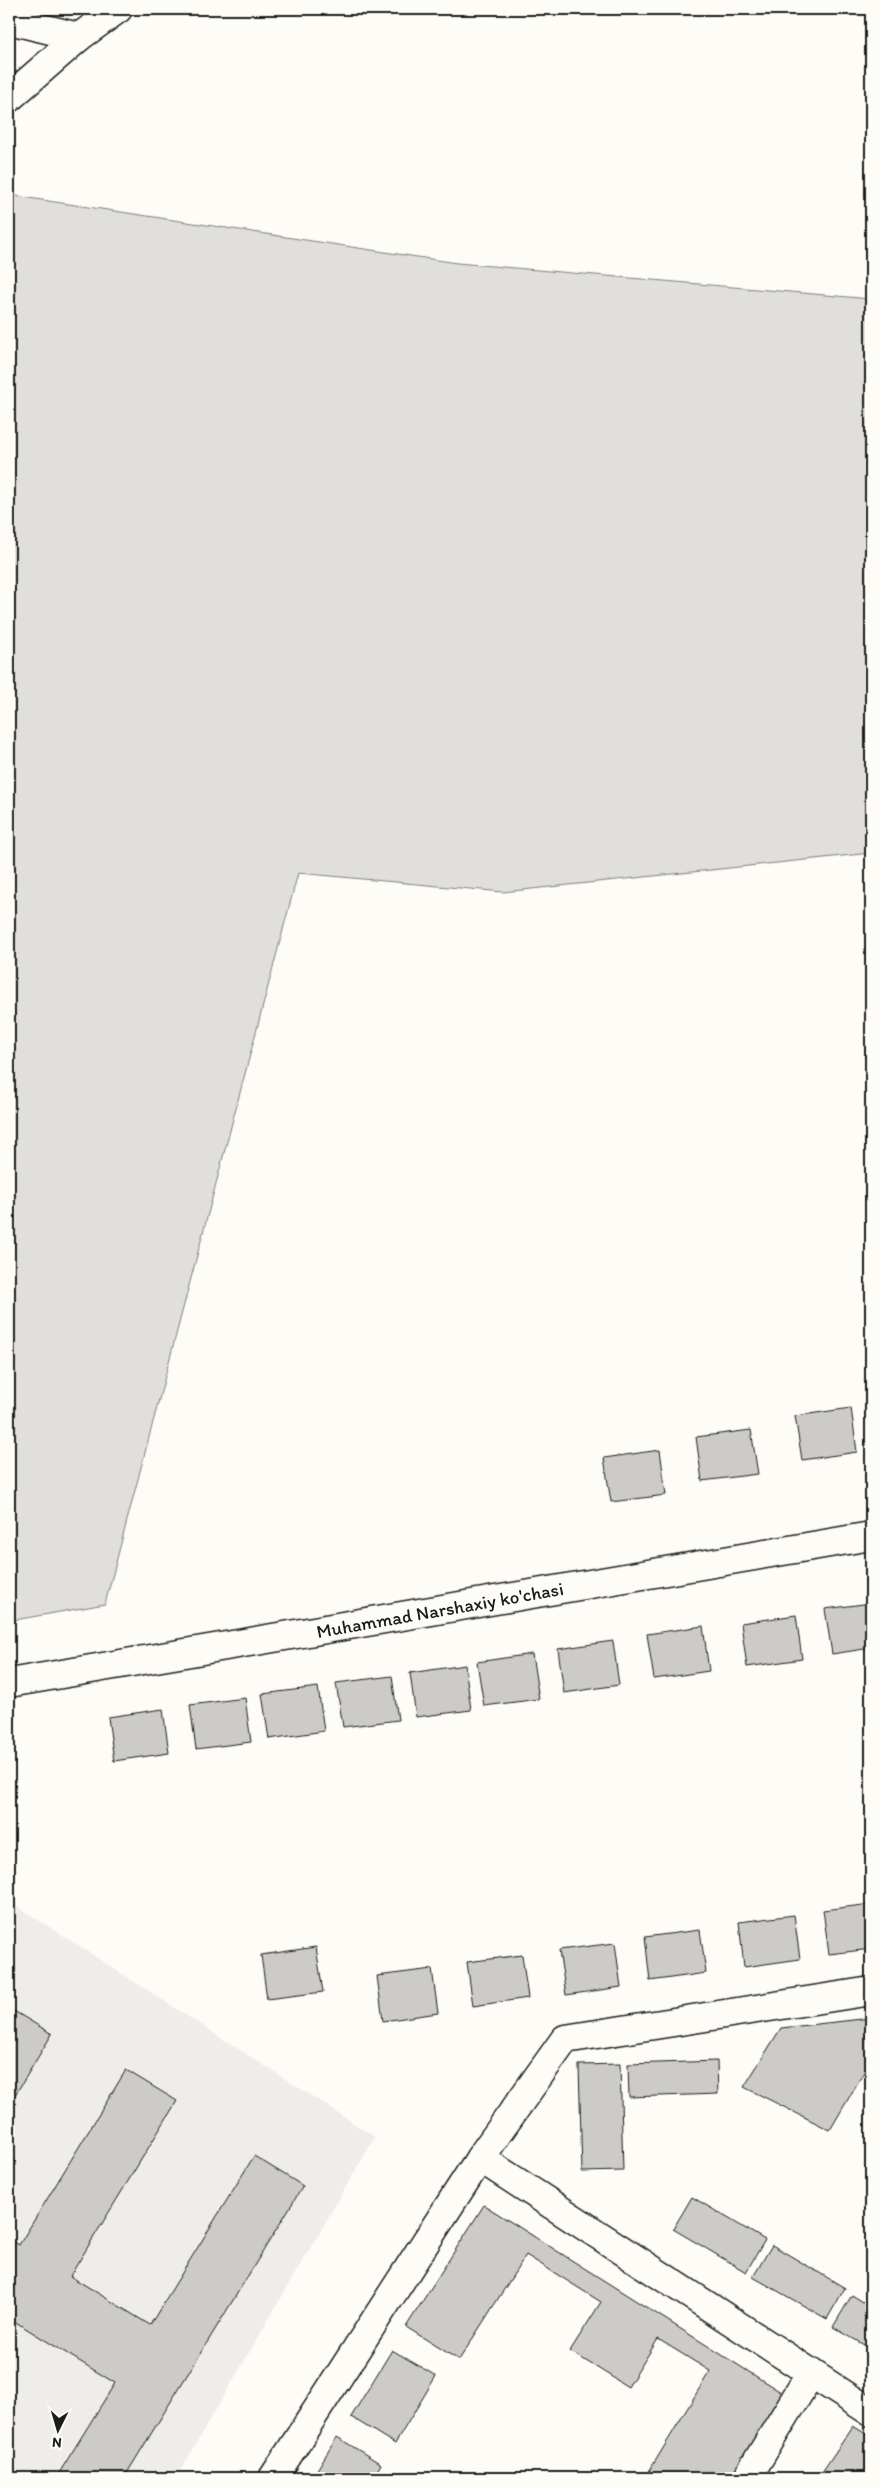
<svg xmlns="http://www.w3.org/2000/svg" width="880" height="2487" font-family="Itim,sans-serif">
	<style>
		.built { fill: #eeede9 }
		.green { fill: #e0dfdb; stroke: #7e7e7c }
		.building { fill: #cccbc8; stroke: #1c1c1c }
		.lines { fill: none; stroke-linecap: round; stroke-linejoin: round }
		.minor-casing { stroke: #1c1c1c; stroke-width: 31 }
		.minor { stroke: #fdfcf7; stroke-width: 28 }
		.labels { text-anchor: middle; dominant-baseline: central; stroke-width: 5; stroke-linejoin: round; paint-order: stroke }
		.street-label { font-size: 19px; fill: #1c1c1c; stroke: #fdfcf7 }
	</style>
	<rect width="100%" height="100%" fill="#fdfcf7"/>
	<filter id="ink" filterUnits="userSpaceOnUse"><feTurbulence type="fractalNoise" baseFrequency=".02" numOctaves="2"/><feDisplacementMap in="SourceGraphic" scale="10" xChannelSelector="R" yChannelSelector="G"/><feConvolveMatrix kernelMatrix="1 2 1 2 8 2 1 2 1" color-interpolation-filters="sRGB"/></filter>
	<g filter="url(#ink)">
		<!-- built -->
		<path class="built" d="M9,1901L375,2137L176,2478H9Z"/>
		<!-- green -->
		<path class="green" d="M9,195L457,263L871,299V853L503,892L298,873L105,1604L9,1621Z"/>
		<!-- building -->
		<g class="building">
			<path d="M851,1408L857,1452L802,1460L795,1416Z"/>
			<path d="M751,1430L758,1474L702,1481L696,1437Z"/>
			<path d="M660,1450L666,1495L611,1502L604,1458Z"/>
			<path d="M871,1603V1648L832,1654L825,1609Z"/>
			<path d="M796,1615L802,1659L747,1667L741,1623Z"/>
			<path d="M703,1626L709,1671L654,1679L647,1634Z"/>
			<path d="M613,1641L619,1685L564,1693L558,1649Z"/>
			<path d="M532,1654L539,1699L484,1706L477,1662Z"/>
			<path d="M465,1665L471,1710L416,1717L410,1673Z"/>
			<path d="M392,1676L398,1720L343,1727L336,1683Z"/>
			<path d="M318,1687L324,1731L269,1739L262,1694Z"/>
			<path d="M245,1698L251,1742L196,1749L190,1705Z"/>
			<path d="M163,1709L169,1753L114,1761L108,1717Z"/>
			<path d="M871,1904V1949L829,1954L823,1910Z"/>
			<path d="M794,1915L800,1959L744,1967L739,1922Z"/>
			<path d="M700,1930L706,1973L650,1981L645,1937Z"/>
			<path d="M615,1943L621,1987L566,1995L559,1950Z"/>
			<path d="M316,1947L323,1992L267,1999L261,1955Z"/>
			<path d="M522,1955L528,1998L473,2006L467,1962Z"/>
			<path d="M432,1969L438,2013L383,2021L377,1976Z"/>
			<path d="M9,2008L52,2034L9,2105Z"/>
			<path d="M871,2018V2060L830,2130L744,2087L781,2028Z"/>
			<path d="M717,2061L718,2094L629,2097L628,2064Z"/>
			<path d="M620,2064L623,2171L582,2172L579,2065Z"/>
			<path d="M126,2070L177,2101L70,2276L150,2325L254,2156L303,2186L124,2478H56L115,2383L9,2318V2238L19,2245Z"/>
			<path d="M692,2197L765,2240L746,2272L673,2229Z"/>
			<path d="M484,2205L784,2394L729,2478H645L710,2371L658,2339L628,2387L570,2351L601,2302L526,2255L459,2360L406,2327Z"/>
			<path d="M772,2245L845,2288L827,2319L753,2277Z"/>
			<path d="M852,2295L871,2307V2349L833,2327Z"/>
			<path d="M392,2350L436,2376L395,2444L351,2417Z"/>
			<path d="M853,2426L871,2437V2478H818Z"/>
			<path d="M337,2437L381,2464L373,2478H312Z"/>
		</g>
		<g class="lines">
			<defs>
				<g id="minor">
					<path d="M9,20L79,37"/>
					<path d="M9,98L79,37L118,9"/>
					<path d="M9,1683L871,1536"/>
					<path d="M480,2158L871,2412"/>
					<path d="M273,2478L480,2158L565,2039L871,1991"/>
					<path d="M747,2478L811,2373"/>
				</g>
			</defs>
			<!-- minor casing -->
			<use href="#minor" class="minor-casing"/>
			<!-- minor -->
			<use href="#minor" class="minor"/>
		</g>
	</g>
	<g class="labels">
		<!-- street labels -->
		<g class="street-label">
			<text transform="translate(440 1610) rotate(-10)">Muhammad Narshaxiy ko'chasi</text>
		</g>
	</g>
	<!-- margin -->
	<rect width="880" height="2487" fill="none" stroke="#fdfcf7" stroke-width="30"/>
	<rect x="15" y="15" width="850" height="2457" fill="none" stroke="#1c1c1c" stroke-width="2" filter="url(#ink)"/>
	<!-- north arrow -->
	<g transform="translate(58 2430) rotate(185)" stroke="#fdfcf7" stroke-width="4" paint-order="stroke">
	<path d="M0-4L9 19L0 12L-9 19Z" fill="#1c1c1c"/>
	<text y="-8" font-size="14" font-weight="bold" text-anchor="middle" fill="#1c1c1c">N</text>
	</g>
</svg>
